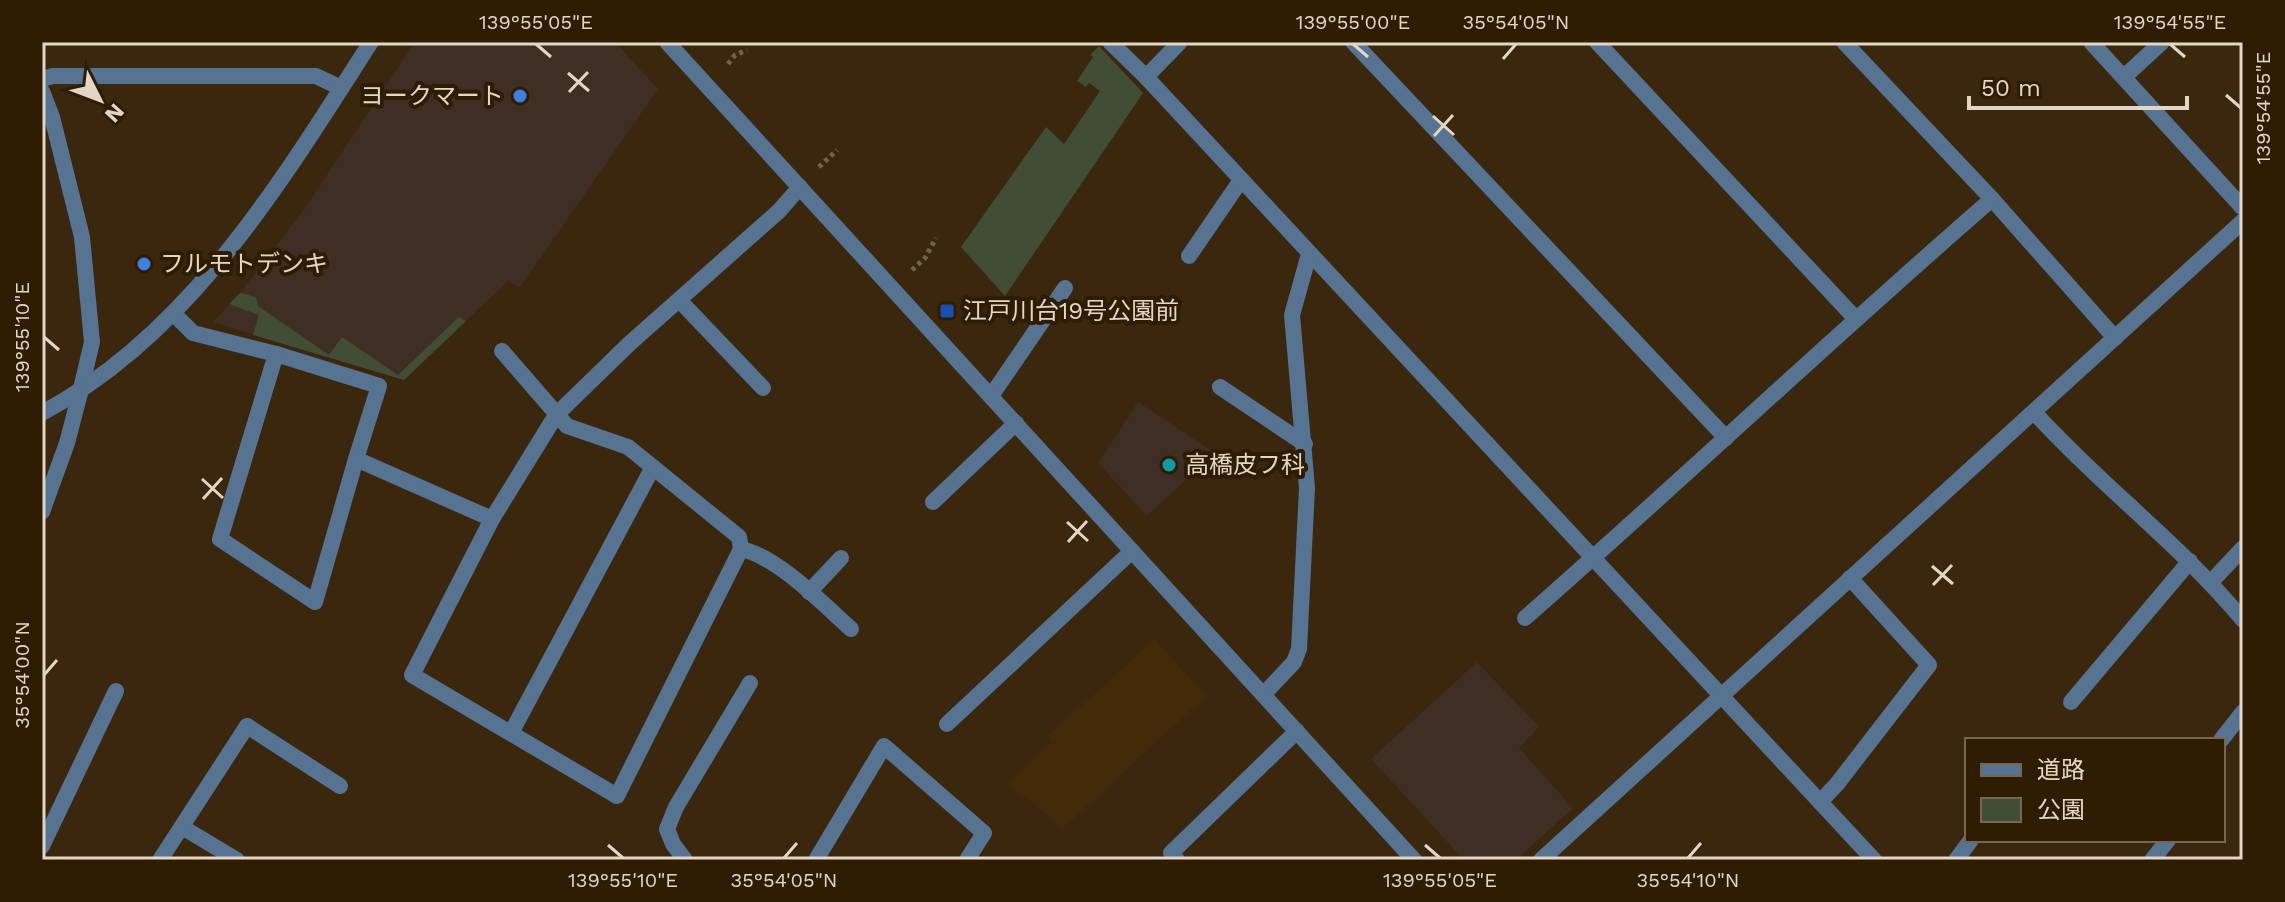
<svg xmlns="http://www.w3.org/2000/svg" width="2285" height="902" font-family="'Work Sans','Noto Sans JP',sans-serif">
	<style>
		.commercial { fill: #3f2e24 }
		.built { fill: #432b09 }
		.green { fill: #414e35 }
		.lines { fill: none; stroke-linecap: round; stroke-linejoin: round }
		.path { stroke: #72614b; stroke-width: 5; stroke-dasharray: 4 4; stroke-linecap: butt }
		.service { stroke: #567392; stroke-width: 16 }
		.minor { stroke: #567392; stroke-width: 16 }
		.tertiary { stroke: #567392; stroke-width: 16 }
		.ticks { fill: none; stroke: #e3d6c7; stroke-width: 3 }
		.shop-dot { fill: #3f7fe0; stroke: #2f1d03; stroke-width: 3 }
		.transit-dot { fill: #1a4fb4; stroke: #2f1d03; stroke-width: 3 }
		.culture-dot { fill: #0f9aa8; stroke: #2f1d03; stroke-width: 3 }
		.labels { text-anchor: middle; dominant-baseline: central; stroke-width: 8; stroke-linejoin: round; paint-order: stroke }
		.poi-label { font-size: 24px; fill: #e3d6c7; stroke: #2f1d03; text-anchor: start }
		.neatline { fill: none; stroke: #e3d6c7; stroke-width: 3 }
		.ticks-label { font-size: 20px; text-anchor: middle; fill: #e3d6c7 }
	</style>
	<rect width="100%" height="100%" fill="#3a270d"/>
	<!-- commercial -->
	<g class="commercial">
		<path d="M415,42H615L658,89L520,287L508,281L404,380L213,322L240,293L303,211Z"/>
		<path d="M1138,402L1215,453L1147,516L1098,463Z"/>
		<path d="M1477,662L1539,727L1519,748L1573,808L1516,860H1464L1371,759Z"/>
	</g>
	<!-- built -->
	<path class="built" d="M1155,639L1206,696L1063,828L1009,784L1052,742L1048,736Z"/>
	<!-- green -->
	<g class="green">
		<path d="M1099,46L1143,93L1005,296L961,247L1046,127L1064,144L1100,91L1089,83L1086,87L1077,81L1093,57L1090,55Z"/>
		<path d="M240,293L256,297L258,306L329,355L342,337L398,375L459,317L466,321L404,380L253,335L259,315L229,304Z"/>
	</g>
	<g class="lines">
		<!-- path -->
		<g class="path">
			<path d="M728,64L735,55L747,50"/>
			<path d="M819,167L837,150"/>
			<path d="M912,270L925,258L936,238"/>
		</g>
		<!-- service -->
		<g class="service">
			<path d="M1189,256L1241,180"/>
			<path d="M680,301L763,388"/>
			<path d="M1220,387L1305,444"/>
			<path d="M991,396L1065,288"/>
			<path d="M933,502L1016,423"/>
			<path d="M741,549C778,557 822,603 851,629"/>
			<path d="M2211,582L2243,548"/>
			<path d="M809,592L841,558"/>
			<path d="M2071,702L2190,561"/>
			<path d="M947,724L1132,551"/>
			<path d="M247,726L340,786"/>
			<path d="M182,827L237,860"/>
			<path d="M42,846L116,691"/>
			<path d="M816,860L884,746L984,833L967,860"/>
			<path d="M1956,860L1971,840"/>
		</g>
		<!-- minor -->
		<g class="minor">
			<path d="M1110,42L1146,77L1874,860"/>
			<path d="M1353,42L1726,438"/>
			<path d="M1597,42L1855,318"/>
			<path d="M1844,42L1992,199L2115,338"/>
			<path d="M2091,42L2243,208"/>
			<path d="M1146,77L1180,42"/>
			<path d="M2124,77L2162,42"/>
			<path d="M42,79L53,76H316L341,88"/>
			<path d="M42,91L52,117L82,237L92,342L80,393"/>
			<path d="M174,314L193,333L276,354L379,386L356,459L492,519"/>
			<path d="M502,351L567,426L628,447L739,537L741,549L617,796L412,675L492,519L556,415L629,344L779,211L800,187"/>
			<path d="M276,354L220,539L315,602L356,459"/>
			<path d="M2034,412C2100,485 2180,544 2243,620"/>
			<path d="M1525,618C1682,480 1834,336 1992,199"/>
			<path d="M1264,694L1294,662L1299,649L1307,488L1292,315L1309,254"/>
			<path d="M511,733L653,467"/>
			<path d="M2221,740L2243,712"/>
			<path d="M1820,802L1837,784L1929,665L1850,578"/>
			<path d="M160,860L247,726"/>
			<path d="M685,860L673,844L667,829L676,807L750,683"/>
			<path d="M1177,860L1171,853L1297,731"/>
			<path d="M2152,860L2168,840"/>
		</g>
		<!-- tertiary -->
		<g class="tertiary">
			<path d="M667,42L1414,860"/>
			<path d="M42,413C191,334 282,180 371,42"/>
			<path d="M42,512L67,443L80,393"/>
			<path d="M1541,860L2243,221"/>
		</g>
	</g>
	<!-- ticks -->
	<path class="ticks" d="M536,44L551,57M1353,44L1368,57M2170,44L2185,57M1503,59L1516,44M568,73L589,91M569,92L588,72M2226,95L2241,108M1433,116L1454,135M1434,136L1453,115M44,337L59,350M202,479L223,498M203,499L222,478M1067,522L1088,541M1068,542L1087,521M1932,566L1953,584M1933,585L1952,565M44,675L57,660M608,845L623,858M1425,845L1440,858M784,858L797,843M1688,858L1701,843"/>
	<!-- markers -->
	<g class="shop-dot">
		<circle cx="520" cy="96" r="8"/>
		<circle cx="144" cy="264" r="8"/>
	</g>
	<rect class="transit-dot" x="939" y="303" width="16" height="16" rx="4"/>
	<circle class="culture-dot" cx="1169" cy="465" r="8"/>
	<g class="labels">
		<!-- poi labels -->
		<g class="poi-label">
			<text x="504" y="96" text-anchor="end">ヨークマート</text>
			<text x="160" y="264">フルモトデンキ</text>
			<text x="963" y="311">江戸川台19号公園前</text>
			<text x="1185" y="465">高橋皮フ科</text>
		</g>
	</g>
	<!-- border -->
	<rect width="2285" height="902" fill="none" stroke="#2f1d03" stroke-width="88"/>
	<!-- legend -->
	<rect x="1965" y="738" width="260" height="104" fill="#2f1d03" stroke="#776751" stroke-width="2"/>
	<rect x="1981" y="764" width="40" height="12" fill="#567392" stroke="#776751" stroke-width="2"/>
	<text x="2037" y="778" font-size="24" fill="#e3d6c7">道路</text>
	<rect x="1981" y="798" width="40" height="24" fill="#414e35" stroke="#776751" stroke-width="2"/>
	<text x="2037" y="818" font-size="24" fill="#e3d6c7">公園</text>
	<!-- north arrow -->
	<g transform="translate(100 100) rotate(132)" stroke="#2f1d03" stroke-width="6" paint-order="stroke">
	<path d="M0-6L14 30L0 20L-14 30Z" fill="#e3d6c7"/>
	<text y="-12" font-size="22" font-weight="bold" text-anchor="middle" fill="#e3d6c7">N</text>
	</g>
	<!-- scale -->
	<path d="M1969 96v12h218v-12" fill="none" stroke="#e3d6c7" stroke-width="4"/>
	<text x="1981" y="96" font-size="24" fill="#e3d6c7" stroke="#2f1d03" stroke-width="6" paint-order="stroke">50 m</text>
	<rect x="44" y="44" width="2197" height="814" class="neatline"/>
	<g class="ticks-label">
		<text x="536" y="29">139°55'05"E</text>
		<text x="1353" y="29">139°55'00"E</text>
		<text x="1516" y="29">35°54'05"N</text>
		<text x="2170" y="29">139°54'55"E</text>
		<text transform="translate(2263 108) rotate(-90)" y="7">139°54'55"E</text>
		<text transform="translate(22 337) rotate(-90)" y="7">139°55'10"E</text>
		<text transform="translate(22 675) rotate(-90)" y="7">35°54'00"N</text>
		<text x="623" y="887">139°55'10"E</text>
		<text x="784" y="887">35°54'05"N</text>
		<text x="1440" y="887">139°55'05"E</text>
		<text x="1688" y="887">35°54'10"N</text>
	</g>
</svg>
